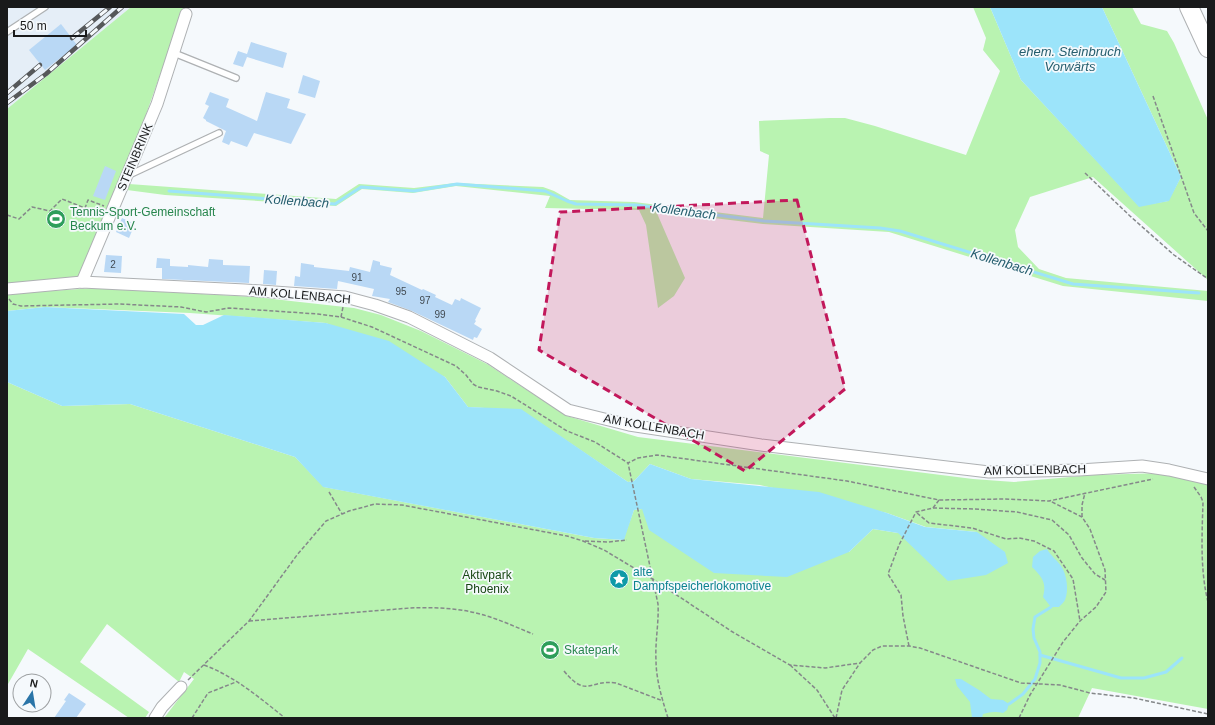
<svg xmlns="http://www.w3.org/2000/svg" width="1215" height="725" font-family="Helvetica,sans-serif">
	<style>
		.built { fill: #e5eef7 }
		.green { fill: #b9f3b1 }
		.water { fill: #9ce4fa }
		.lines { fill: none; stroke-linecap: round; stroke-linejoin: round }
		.stream { stroke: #9ce4fa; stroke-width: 3 }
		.building { fill: #b9d8f5 }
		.service-casing { stroke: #aeb1b3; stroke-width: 8 }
		.minor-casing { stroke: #aeb1b3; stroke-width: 13 }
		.primary-casing { stroke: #aeb1b3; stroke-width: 20 }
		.path { stroke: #85888a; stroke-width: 1.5; stroke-dasharray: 4 2; stroke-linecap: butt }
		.service { stroke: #fff; stroke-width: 5.5 }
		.minor { stroke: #fff; stroke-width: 11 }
		.primary { stroke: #fff; stroke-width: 18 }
		.rail-casing { stroke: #56585a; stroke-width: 4.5 }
		.rail { stroke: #f5f9fc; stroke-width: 3; stroke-dasharray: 9; stroke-linecap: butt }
		.marked { fill: #c2185b; fill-opacity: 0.2; stroke: #c2185b; stroke-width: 3; stroke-dasharray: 8 5; stroke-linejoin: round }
		.labels { text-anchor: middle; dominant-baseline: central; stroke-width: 3.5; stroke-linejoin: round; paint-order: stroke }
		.number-label { font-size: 10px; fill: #414a52 }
		.street-label { font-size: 12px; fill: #191a1b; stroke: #f5f9fc }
		.leisure-label { font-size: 12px; fill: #27864d; stroke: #f5f9fc; text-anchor: start }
		.culture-label { font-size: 12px; fill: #0d838f; stroke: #f5f9fc; text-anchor: start }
		.park-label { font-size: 12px; fill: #184714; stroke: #f5f9fc }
		.water-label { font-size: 13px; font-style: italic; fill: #255e6e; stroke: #f5f9fc }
	</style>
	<rect width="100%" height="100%" fill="#f5f9fc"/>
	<!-- built -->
	<path class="built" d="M7,7H131L7,109Z"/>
	<!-- green -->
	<g class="green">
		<path d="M131,7H184L143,123L79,282L50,279L7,284V109Z"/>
		<path d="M973,7H990L1021,80L1139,206L1168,201L1181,177L1102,7H1132L1141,24L1167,31L1174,43L1208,120V280L1093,177L1030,197L1015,230L1018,247L1039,269L1066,278L1208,291V301L1063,286L889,232L763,224L656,211L685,278L674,296L658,308L646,225L639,210L545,208L550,196L456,186L413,193L362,189L336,206L165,195L127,190L129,184L336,199L359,184L414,188L455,183L543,187L554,191L570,200L634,202L763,218L769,155L760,151L759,121L830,118H845L875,126L966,155L1000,71L983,50L986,38Z"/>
		<path d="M94,288L255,297L354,308L381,315L421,331L487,364L567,416L638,437L973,479L1014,482L1094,475L1164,473L1208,485V709L1092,688L1078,718H164L194,679L184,672L179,682L107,624L80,662L149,712L145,718H129L28,649L8,684L7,683V382L62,406L130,404L295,457L324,487L594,538L623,540L634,510L642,509L849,552L873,529L898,533L977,532L926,527L887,513L760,485L691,479L650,464L634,481L628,482L521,410L468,407L445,377L326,323L190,313L45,307L7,311V294Z"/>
	</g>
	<!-- water -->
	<g class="water">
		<path d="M990,7H1102L1181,177L1169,201L1139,207L1021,80Z"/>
		<path d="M45,307L184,314L196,325H203L224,315L326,323L389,341L445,377L468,407L521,409L628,482L634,481L650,464L691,479L819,492L887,513L925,527L977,532L1005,552L1008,563L986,575L948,581L898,533L873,529L849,552L787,577L714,573L649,530L642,509L634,510L624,540L594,538L323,487L295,457L130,404L62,406L7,382V311Z"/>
		<path d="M1047,549C1051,556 1057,560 1061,566C1067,574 1069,591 1065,600C1064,602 1061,605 1059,607H1051L1043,597C1047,583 1042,577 1032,567L1033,557L1040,551Z"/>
		<path d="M955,679H961L979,690L991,699L1003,700L1009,704L1007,710L1003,713C995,711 990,712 983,714L982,718H972L970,702L957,686Z"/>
	</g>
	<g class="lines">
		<!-- stream -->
		<g class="stream">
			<path d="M169,191L335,204L361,187L414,191L457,184L545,191L567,201L576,204L636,205L764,221L880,228L900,231L1073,284L1199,293"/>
			<path d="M1040,655L1121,678H1144L1166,672L1182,658"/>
			<path d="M1009,704L1023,694L1035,679L1040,663V652L1034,638L1033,629L1035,617L1051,607"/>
		</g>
	</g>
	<!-- building -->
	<g class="building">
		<path d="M61,24L77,45L45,70L29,50Z"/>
		<path d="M251,42L287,53L283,68L247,57L243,67L233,64L238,51L247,54Z"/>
		<path d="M303,75L320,81L315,98L298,93Z"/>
		<path d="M210,92L229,99L226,107L257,121L266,92L290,99L287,108L306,114L291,144L254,133L247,147L231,141L229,145L222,142L226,131L206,121V120L203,118L209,106L205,104Z"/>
		<path d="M105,166L116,171L105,200L93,196Z"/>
		<path d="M122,218L135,224L129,238L116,232Z"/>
		<path d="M106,255L122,256L121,273L104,272Z"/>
		<path d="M157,258L170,259V266L188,267V265L208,267L209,259L223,260V265L250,266L249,283L162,279V268H156Z"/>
		<path d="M373,260L380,262V265L392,268L390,275L422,290L423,289L436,295L435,297L452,305L455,299L460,301L461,298L481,308L475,320L476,321L474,324L482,329L477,338L474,337L473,340L412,311L388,302L390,299L372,296L374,289L338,281L337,289L294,286L295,276L300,277L301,263L314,265V267L349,271L350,267L370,272Z"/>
		<path d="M264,270L277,271L276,285L263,284Z"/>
		<path d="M69,693L86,704L76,718H54L66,701L64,700Z"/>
	</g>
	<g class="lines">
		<defs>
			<g id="service">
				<path d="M7,32L45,7"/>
				<path d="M174,53L236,78"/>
				<path d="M127,176L219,133"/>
			</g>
			<g id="minor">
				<path d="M82,282L157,104L186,14"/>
				<path d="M7,289L82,282L245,290L345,297L375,305L409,317L490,358L568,410L629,425L761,445L989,472L1079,470L1142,466L1169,470L1208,479"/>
				<path d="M155,718L162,707L181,687"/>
			</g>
			<path id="primary" d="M1189,7L1208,48"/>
		</defs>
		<!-- service casing -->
		<use href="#service" class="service-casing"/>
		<!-- minor casing -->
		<use href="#minor" class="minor-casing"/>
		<!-- primary casing -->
		<use href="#primary" class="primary-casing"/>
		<!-- path -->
		<g class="path">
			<path d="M1153,96L1194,213L1208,231"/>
			<path d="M1085,173L1130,216L1174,255L1208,279"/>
			<path d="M7,215L19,219L32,207L50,211L62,199L85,208L88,200L104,206"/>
			<path d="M9,299L13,304L21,306L119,304L181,307L206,312L229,308L318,314L341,317L372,327L456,366L466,375L473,384L478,387L497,391L511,396L567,431L595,442L628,463"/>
			<path d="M341,317L343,307"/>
			<path d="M1194,487L1201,497L1203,502C1202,535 1200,570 1208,602"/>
			<path d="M329,492L342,514"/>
			<path d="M933,508L939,500"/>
			<path d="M917,513L929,523L972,528L1006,539L1019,538L1034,541L1054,551L1073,579L1080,621"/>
			<path d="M1082,517V505L1085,493"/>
			<path d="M585,541L608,542L627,540"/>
			<path d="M249,621L410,608C435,607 462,608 487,616C503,621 518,628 533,634"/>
			<path d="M909,646L903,616L901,595L888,574L899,545L916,512L933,508L975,509L1017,512L1052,520L1069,535L1082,558L1095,574L1105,580"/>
			<path d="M204,665C234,676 260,698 285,718"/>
			<path d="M790,665L817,690L835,718"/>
			<path d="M564,671C587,699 589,679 616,683L663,701"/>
			<path d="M188,680L249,621L297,555L326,521L349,511L375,504L402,505L567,536L583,541L604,550L654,580L731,631L790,665L825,668L860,663L873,650L882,646H909L920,648L1021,683L1060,685L1090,693L1134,698L1208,714"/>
			<path d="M192,718L208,693L236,682"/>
			<path d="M668,718C662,699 656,679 656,660C655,641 659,623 658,604L628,463L638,458L657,455L847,481L939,500L1005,499L1049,501L1153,479"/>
			<path d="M836,718L842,690L860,663"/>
			<path d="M1019,718L1030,695L1063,642L1080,621L1096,607L1106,592L1105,570L1090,529L1082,517L1050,501"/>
		</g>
		<!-- service -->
		<use href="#service" class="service"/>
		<!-- minor -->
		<use href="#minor" class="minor"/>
		<!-- primary -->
		<use href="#primary" class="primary"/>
		<defs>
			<g id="rail">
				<path d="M72,38L110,7"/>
				<path d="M7,93L40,65"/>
				<path d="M7,103L46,74L122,7"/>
			</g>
		</defs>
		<!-- rail casing -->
		<use href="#rail" class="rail-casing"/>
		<!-- rail -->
		<use href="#rail" class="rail"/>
	</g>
	<!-- marked area -->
	<path class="marked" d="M797,200L845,389L745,471L539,350L560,212Z"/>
	<!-- icons -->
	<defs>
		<symbol id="stadium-disc" viewBox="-11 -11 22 22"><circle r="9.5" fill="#2e9e5b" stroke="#f5f9fc"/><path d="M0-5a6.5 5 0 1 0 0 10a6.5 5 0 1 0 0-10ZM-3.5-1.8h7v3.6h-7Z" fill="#fff"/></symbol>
		<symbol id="sight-disc" viewBox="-11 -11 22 22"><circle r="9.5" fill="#0f9aa8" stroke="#f5f9fc"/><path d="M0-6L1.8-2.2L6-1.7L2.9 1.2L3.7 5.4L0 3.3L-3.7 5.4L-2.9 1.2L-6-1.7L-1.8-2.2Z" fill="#fff"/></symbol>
	</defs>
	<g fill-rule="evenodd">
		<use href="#stadium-disc" x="45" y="208" width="22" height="22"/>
		<use href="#sight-disc" x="608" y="568" width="22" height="22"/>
		<use href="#stadium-disc" x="539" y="639" width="22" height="22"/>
	</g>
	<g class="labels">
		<!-- number labels -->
		<g class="number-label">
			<text x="113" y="264">2</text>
			<text x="357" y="277">91</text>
			<text x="401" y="291">95</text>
			<text x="425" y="300">97</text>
			<text x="440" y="314">99</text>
		</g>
		<!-- street labels -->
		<g class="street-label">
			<text transform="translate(135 157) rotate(-67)">STEINBRINK</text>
			<text transform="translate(300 295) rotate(5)">AM KOLLENBACH</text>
			<text transform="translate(654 427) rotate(10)">AM KOLLENBACH</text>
			<text transform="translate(1035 470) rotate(-1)">AM KOLLENBACH</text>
		</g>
		<!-- leisure labels -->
		<g class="leisure-label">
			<text x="70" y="212">Tennis-Sport-Gemeinschaft<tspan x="70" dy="14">Beckum e.V.</tspan></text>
			<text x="564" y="650">Skatepark</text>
		</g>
		<!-- culture labels -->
		<g class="culture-label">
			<text x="633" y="572">alte<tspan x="633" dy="14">Dampfspeicherlokomotive</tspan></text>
		</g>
		<!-- park labels -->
		<g class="park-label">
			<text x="487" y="575">Aktivpark<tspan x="487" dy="14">Phoenix</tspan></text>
		</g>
		<!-- water labels -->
		<g class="water-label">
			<text x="1070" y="51">ehem. Steinbruch<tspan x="1070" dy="15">Vorwärts</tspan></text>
			<text transform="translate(297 201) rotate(4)">Kollenbach</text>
			<text transform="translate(684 211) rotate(7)">Kollenbach</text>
			<text transform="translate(1002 262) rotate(17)">Kollenbach</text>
		</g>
	</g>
	<!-- border -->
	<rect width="1215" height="725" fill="none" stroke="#191a1b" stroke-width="16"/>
	<!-- north arrow -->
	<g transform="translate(32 693) rotate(12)"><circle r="19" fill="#f5f9fc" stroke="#9da0a2"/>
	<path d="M0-3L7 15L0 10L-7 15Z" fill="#2a75a8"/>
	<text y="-6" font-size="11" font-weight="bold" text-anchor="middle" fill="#191a1b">N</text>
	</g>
	<!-- scale -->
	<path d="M14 30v6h72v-6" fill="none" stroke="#191a1b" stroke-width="2"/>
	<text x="20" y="30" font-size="12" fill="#191a1b" stroke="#f5f9fc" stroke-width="3" paint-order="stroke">50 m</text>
</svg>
